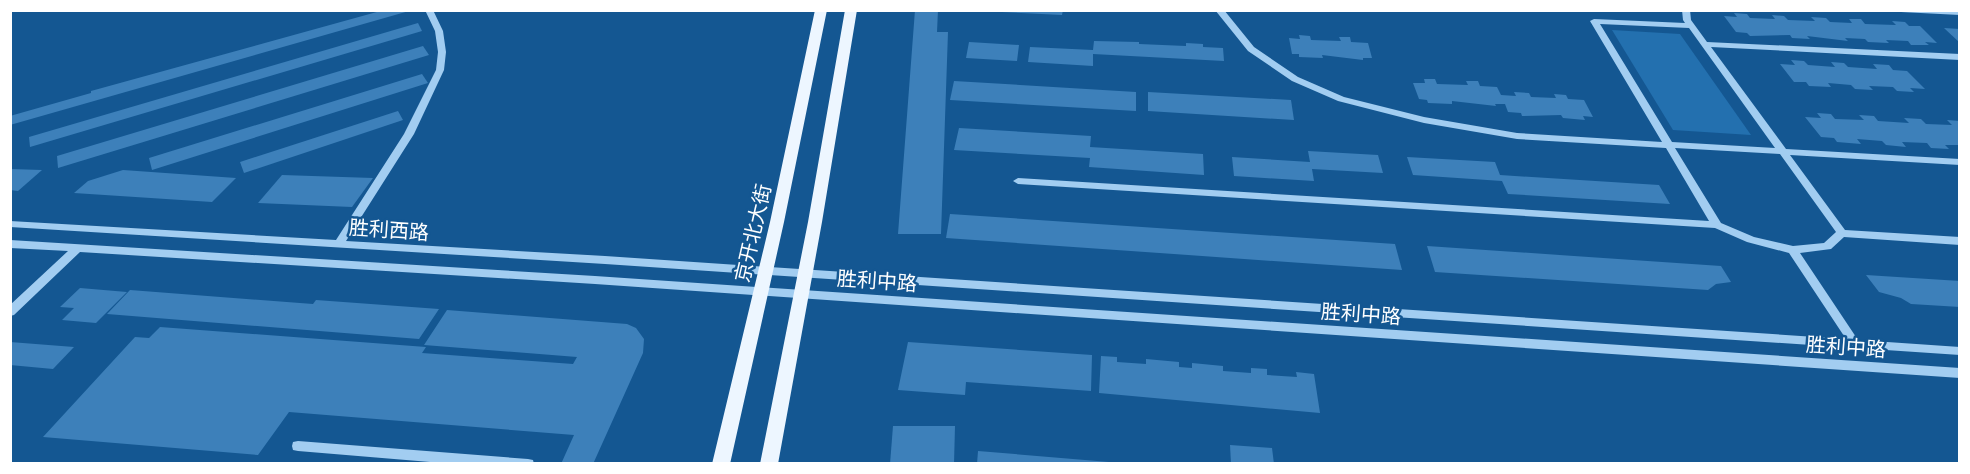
<svg xmlns="http://www.w3.org/2000/svg" width="1970" height="474" font-family="'Golos Text','Noto Sans SC',sans-serif">
	<style>
		.green { fill: #2370af }
		.building { fill: #3d80ba }
		.lines { fill: none; stroke-linecap: round; stroke-linejoin: round }
		.minor { fill: #a2cdf1; fill-rule: evenodd }
		.major { fill: #edf6ff; fill-rule: evenodd }
		.labels { text-anchor: middle; dominant-baseline: central; stroke-width: 5; stroke-linejoin: round; paint-order: stroke }
		.street-label { font-size: 20px; fill: #fff; stroke: #145792 }
	</style>
	<rect width="100%" height="100%" fill="#145792"/>
	<!-- green -->
	<path class="green" d="M1612,30L1680,34L1751,135L1673,130Z"/>
	<!-- building -->
	<g class="building">
		<path d="M384,10L409,11L10,125V116L91,93V91Z"/>
		<path d="M915,10H938L937,32H948L941,234H898Z"/>
		<path d="M1002,10H1063L1062,15L1002,12Z"/>
		<path d="M1734,13L1747,14L1750,18L1775,19L1772,15L1784,16L1788,20L1815,21L1811,17L1826,18L1830,22L1852,23L1849,19H1861L1865,24L1896,25L1892,21L1905,22L1909,26H1920L1937,43L1925,42L1929,45H1911L1908,41L1886,40L1889,43L1868,42L1865,39L1845,38L1848,41L1807,36L1810,39L1792,38L1790,35L1750,36L1747,33L1736,32L1724,16L1737,17Z"/>
		<path d="M418,23L422,31L30,147L29,137Z"/>
		<path d="M1944,28L1960,29V43Z"/>
		<path d="M1299,35L1310,36L1311,40L1341,41L1339,37H1350L1351,42L1368,43L1372,58H1363V60L1322,55L1323,58L1299,57V54H1292L1289,38L1300,39Z"/>
		<path d="M1094,41L1139,42V44L1186,46V43L1203,44V47L1223,48L1224,61L1093,54V66L1028,62L1030,47L1093,50Z"/>
		<path d="M969,42L1019,45L1017,61L966,58Z"/>
		<path d="M423,46L429,55L58,168L57,156Z"/>
		<path d="M1791,60L1804,61L1808,65L1835,67L1831,62L1844,63L1848,67L1877,69L1873,64L1889,65L1893,70L1907,71L1925,89L1910,88L1914,92L1897,91L1893,87L1869,86L1873,90L1855,89L1851,85L1828,83L1831,87L1809,86L1806,82H1794L1780,64L1795,65Z"/>
		<path d="M422,74L428,83L152,170L149,158Z"/>
		<path d="M1424,79H1435L1437,84L1468,85L1466,81H1478L1480,86L1497,87L1501,95L1516,96L1514,92L1529,93L1531,97L1556,98L1554,94L1566,95L1568,99L1584,100L1593,117L1583,116L1585,120L1563,118L1561,115L1522,116L1521,113L1508,112L1505,104H1495L1496,106L1452,101V104L1428,103L1427,100L1419,99L1413,83H1425Z"/>
		<path d="M954,81L1136,92V111L950,100Z"/>
		<path d="M1148,92L1291,100L1294,120L1148,111Z"/>
		<path d="M398,111L403,120L244,173L240,162Z"/>
		<path d="M1817,113L1831,114L1835,119L1864,120L1859,115L1874,116L1878,121L1909,123L1904,118L1921,119L1926,124L1952,125L1947,120L1960,121V145H1945L1949,149L1931,148L1927,143L1902,142L1906,147L1886,145L1882,141L1857,139L1861,144L1837,142L1834,138L1821,137L1805,117L1821,118Z"/>
		<path d="M959,128L1091,136L1090,147L1203,154L1204,175L1089,167L1090,158L954,150Z"/>
		<path d="M1308,151L1378,155L1383,173L1312,169L1314,181L1234,176L1232,157L1310,162Z"/>
		<path d="M1407,157L1495,162L1500,175L1659,185L1670,204L1508,194L1502,181L1413,175Z"/>
		<path d="M10,169L42,170L18,191L10,190Z"/>
		<path d="M123,170L236,178L212,202L74,193L88,181Z"/>
		<path d="M282,175L373,178L352,207L258,203Z"/>
		<path d="M950,214L1395,244L1402,270L946,238Z"/>
		<path d="M1427,246L1721,266L1731,282L1716,284L1708,290L1435,272Z"/>
		<path d="M1866,275L1960,281V307L1911,304L1901,298L1879,292Z"/>
		<path d="M80,288L127,292L96,323L62,320L74,308L60,307Z"/>
		<path d="M130,290L313,304L316,300L439,309L419,339L107,314Z"/>
		<path d="M447,310L627,324L636,328L644,339L643,353L593,464H561L574,435L289,412L258,455L43,437L135,337L149,338L160,327L426,347L422,353L573,364L577,357L424,345Z"/>
		<path d="M10,342L74,347L53,369L10,365Z"/>
		<path d="M908,342L1092,355L1091,391L966,382L965,395L898,390Z"/>
		<path d="M1101,356L1117,357V362L1146,364V359L1179,362V367L1192,368V363L1223,366V371L1251,373V368L1267,369V375L1297,377L1296,372L1314,374L1320,413L1099,393Z"/>
		<path d="M893,426H955L954,464H890Z"/>
		<path d="M1230,445L1272,448L1274,464H1231Z"/>
		<path d="M978,451L1109,462V464H977Z"/>
	</g>
	<g class="lines">
		<!-- minor -->
		<g class="minor">
			<path d="M425,10H433L443,31L446,52L444,70L414,134L346,241L605,256L1846,339L1789,253L1747,242L1715,228L1018,184L1013,181L1018,178L1709,221L1666,148L1517,139L1424,123L1338,101L1292,81L1248,51L1215,10H1224L1254,47L1298,77L1344,97L1424,117L1517,133L1662,142L1590,21L1594,19L1685,23L1683,20L1682,10H1690L1691,20L1707,42L1960,54V60L1711,47L1786,149L1960,159V165L1790,155L1845,230L1960,237V245L1844,237L1831,249L1800,253L1858,340L1960,347V355L605,264L10,227V221L336,240L404,134L436,70L438,52L435,31ZM1600,24L1689,28L1775,148L1672,142ZM1675,148L1780,154L1836,232L1824,243L1793,246L1754,237L1721,223Z"/>
			<path d="M1897,10L1960,11V15L1901,12Z"/>
			<path d="M10,240L595,276L1960,368V378L595,284L80,252L14,315L10,316V305L68,251L10,248Z"/>
			<path d="M298,441L528,459L533,460L534,464H454L298,451L293,450L292,446L293,442Z"/>
		</g>
		<!-- major -->
		<g class="major">
			<path d="M815,10H827L784,222L730,464H712L770,222Z"/>
			<path d="M845,10H857L822,222L778,464H760L808,222Z"/>
		</g>
	</g>
	<g class="labels">
		<!-- street labels -->
		<g class="street-label">
			<text transform="translate(389 229) rotate(4)">胜利西路</text>
			<text transform="translate(752 233) rotate(-77)">京开北大街</text>
			<text transform="translate(877 280) rotate(4)">胜利中路</text>
			<text transform="translate(1361 313) rotate(4)">胜利中路</text>
			<text transform="translate(1846 346) rotate(4)">胜利中路</text>
		</g>
	</g>
	<!-- border -->
	<rect width="1970" height="474" fill="none" stroke="#ffffff" stroke-width="24"/>
</svg>
